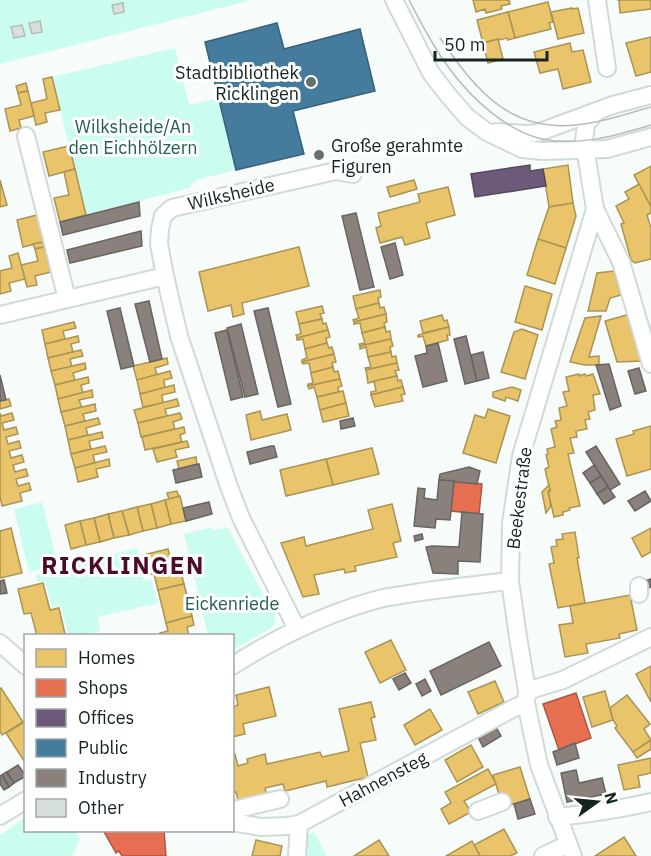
<svg xmlns="http://www.w3.org/2000/svg" width="651" height="856" font-family="'IBM Plex Sans',sans-serif">
	<style>
		.green { fill: #cafdf0 }
		.homes { fill: #e9c46a; stroke: #a99454; stroke-width: 1.5 }
		.shops { fill: #e76f51; stroke: #a85843; stroke-width: 1.5 }
		.offices { fill: #6d597a; stroke: #53495f; stroke-width: 1.5 }
		.public { fill: #457b9d; stroke: #376178; stroke-width: 1.5 }
		.industry { fill: #8a817c; stroke: #676561; stroke-width: 1.5 }
		.building { fill: #d7e0dd; stroke: #b2bcb9; stroke-width: 1.5 }
		.lines { fill: none; stroke-linecap: round; stroke-linejoin: round }
		.minor-casing { stroke: #d0dad7; stroke-width: 20 }
		.minor { stroke: #fefffe; stroke-width: 16 }
		.tram { stroke: #b8bbb9; stroke-width: 1.5 }
		.poi-dot { fill: #64706d; stroke: #fff; stroke-width: 2 }
		.labels { text-anchor: middle; dominant-baseline: central; stroke-width: 6; stroke-linejoin: round; paint-order: stroke }
		.poi-label { font-size: 18px; fill: #152421; stroke: #fff; text-anchor: end }
		.park-label { font-size: 18px; fill: #265f53; stroke: #fff }
		.street-label { font-size: 18px; fill: #152421; stroke: #fff }
		.district-label { font-size: 24px; font-weight: bold; letter-spacing: 1.5px; fill: #4d0b2a; stroke: #fff }
	</style>
	<rect width="100%" height="100%" fill="#f7fcfa"/>
	<!-- green -->
	<g class="green">
		<path d="M0,0H252L0,64Z"/>
		<path d="M175,48L189,105L219,98L236,170L197,180L189,187V188L86,215L52,77Z"/>
		<path d="M42,502L58,565L29,572L14,509Z"/>
		<path d="M212,527L213,530L228,528L275,616V623L273,627L233,650L232,636L208,635L184,534Z"/>
		<path d="M137,548L145,581L151,579L158,603L98,617L100,631L94,633V635H68L61,606L52,608L45,581L38,582L36,575Z"/>
		<path d="M25,818L26,830L75,831L80,839L72,856H0V835Z"/>
		<path d="M314,832L327,856H305L306,835Z"/>
	</g>
	<!-- homes -->
	<g class="homes">
		<path d="M473,0H509L510,4L501,6L502,9L486,13L485,9L476,12Z"/>
		<path d="M618,0H651V9L620,13L619,1Z"/>
		<path d="M548,2L553,22L549,23L551,29L515,38L508,12Z"/>
		<path d="M572,8V9L578,8L584,33L558,39L551,12Z"/>
		<path d="M508,12L515,38L508,40L507,38L499,40L498,39L483,43L477,20Z"/>
		<path d="M651,37V72L636,76L626,43Z"/>
		<path d="M498,39L503,59L488,63L483,43Z"/>
		<path d="M570,43L572,52L583,50L591,82L563,89L558,69L540,73L534,52Z"/>
		<path d="M52,77L60,110L45,113L47,122L36,125L31,103L47,99L43,79Z"/>
		<path d="M26,83L28,91L18,93L16,86Z"/>
		<path d="M28,91L34,116L19,120L21,128L10,131L5,109L21,105L18,93Z"/>
		<path d="M69,146L75,169L49,176L43,152Z"/>
		<path d="M568,165L573,203L549,207L543,169Z"/>
		<path d="M651,166V207L634,175Z"/>
		<path d="M75,169L86,215L60,222L54,198L69,195L64,172Z"/>
		<path d="M0,180L7,205L0,207Z"/>
		<path d="M414,180L417,189L390,197L387,187Z"/>
		<path d="M639,184L651,207V213L647,215L651,228V259L635,263L631,260L621,224L624,223L616,206L629,199L625,192Z"/>
		<path d="M448,187L455,215L426,223L430,238L405,245L402,237L380,243L376,228L381,226L378,213L420,202L418,194Z"/>
		<path d="M573,203L576,216L566,248L538,239L549,207Z"/>
		<path d="M37,215L43,242L23,247L17,220Z"/>
		<path d="M538,239L566,248L555,284L527,275Z"/>
		<path d="M43,242L44,247L35,249L33,244Z"/>
		<path d="M44,247L51,272L35,276L37,285L27,287L21,265L38,261L35,249Z"/>
		<path d="M299,247L309,286L242,303L244,314L233,317L231,305L208,311L199,272Z"/>
		<path d="M18,253L25,279L9,283L11,291L0,294V271L12,268L9,256Z"/>
		<path d="M614,271L621,295L610,298L606,311H588L597,273Z"/>
		<path d="M525,286L552,294L542,330L515,322Z"/>
		<path d="M380,290L381,297L378,298L379,303L356,309L353,296Z"/>
		<path d="M379,303L380,308L384,307L386,314L354,322L353,320L359,318L356,309Z"/>
		<path d="M322,306L324,313L320,314L322,319L299,324L296,312Z"/>
		<path d="M386,314L387,322L384,323L385,327L362,333L360,323L354,324V322Z"/>
		<path d="M442,315L444,321L447,320L449,327L423,333L420,321Z"/>
		<path d="M627,315L641,361L617,362L605,321Z"/>
		<path d="M601,316L589,357L599,356V365H585L570,362L585,318Z"/>
		<path d="M322,319L323,324L326,323L328,330L297,338L296,335L301,334L299,324Z"/>
		<path d="M74,322L76,328L63,331L65,339L45,344L42,330Z"/>
		<path d="M385,327L386,332L390,331L391,339L360,346L359,344L365,343L362,333Z"/>
		<path d="M449,327L450,335H447L448,340L426,346L423,336L418,337V335Z"/>
		<path d="M522,329L538,335L525,379L501,372L514,332Z"/>
		<path d="M328,330L330,337L326,338L327,343L305,349L303,339L297,340V338Z"/>
		<path d="M78,336L79,342L71,344L73,352L48,358L45,344Z"/>
		<path d="M391,339L393,346L390,347L391,352L368,357L366,347L360,349V346Z"/>
		<path d="M327,343L329,348L332,347L334,354L302,362V360L307,358L305,349Z"/>
		<path d="M81,350L83,356L70,359L72,367L51,371L48,358Z"/>
		<path d="M391,352L392,357L396,356L397,363L366,370L365,368L371,367L368,357Z"/>
		<path d="M334,354L336,362L332,363L333,367L311,373L309,363L303,364L302,362Z"/>
		<path d="M167,358L168,364L155,368L157,375L137,380L133,366Z"/>
		<path d="M85,363L86,369L73,373L75,380L55,385L51,371Z"/>
		<path d="M397,363L399,370L395,371L397,376L368,383L366,370Z"/>
		<path d="M333,367L334,372L338,371L340,379L308,386V384L313,383L311,373Z"/>
		<path d="M170,371L172,378L164,380L165,388L140,394L137,380Z"/>
		<path d="M579,374V376L585,374L586,376L593,374L600,394L593,395L595,410L588,412L590,419L585,420L587,429L576,431L577,437L570,438L574,453L568,454L580,506L569,508L570,510L563,512V515L554,517L548,491H550L545,469L549,467L546,455L548,454L547,449L555,447L551,429L557,427L555,421L561,420L559,408L567,406L563,392L569,391L566,377Z"/>
		<path d="M397,376L398,381L401,380L403,387L371,395V392L376,391L374,381Z"/>
		<path d="M88,377L89,383L81,385L83,393L58,399L55,385Z"/>
		<path d="M340,379L342,386L338,387L339,392L317,397L314,387L309,389L308,386Z"/>
		<path d="M174,385L175,392L162,395L163,403L143,407L140,394Z"/>
		<path d="M403,387L405,394L401,395L403,401L375,407L371,395Z"/>
		<path d="M512,387L521,390L518,401L506,397L505,401L493,397V392Z"/>
		<path d="M92,390L93,397L79,400L82,408L61,412L58,399Z"/>
		<path d="M343,391L346,403L320,410L317,397Z"/>
		<path d="M9,399L11,406L0,409V401Z"/>
		<path d="M177,399L179,406L165,409L167,416L138,423L134,410Z"/>
		<path d="M346,403L349,416L323,422L320,410Z"/>
		<path d="M95,404L96,411L83,414L85,421L65,426L61,412Z"/>
		<path d="M488,409L510,416L496,463L463,453L475,415L485,418Z"/>
		<path d="M260,411L262,420L287,414L291,430L251,440L246,415Z"/>
		<path d="M0,413L1,416L12,413L14,420L2,423L4,430L16,427L18,434L6,437L8,444L19,441L21,448L9,451L11,458L22,455L24,462L13,465L15,472L26,469L28,476L16,479L18,486L29,483L31,490L20,493L22,501L2,506L0,496Z"/>
		<path d="M180,413L182,419L173,422L175,429L141,437L138,423Z"/>
		<path d="M98,418L100,424L86,428L88,435L68,440L65,426Z"/>
		<path d="M651,426V469L627,476L616,439L634,434L633,431Z"/>
		<path d="M184,427L185,433L180,435L182,442L145,450L142,437Z"/>
		<path d="M102,432L103,438L89,441L91,449L71,454L68,440Z"/>
		<path d="M187,441L189,447L175,450L177,457L157,462L153,449Z"/>
		<path d="M105,446L107,452L93,455L95,463L75,468L71,454Z"/>
		<path d="M372,448L379,474L333,485L326,459Z"/>
		<path d="M196,457L197,464L179,469L177,461Z"/>
		<path d="M109,459L110,466L96,469L98,477L78,482L75,468Z"/>
		<path d="M326,459L333,485L286,496L280,470Z"/>
		<path d="M549,485L550,491H548L551,506L546,513L542,492Z"/>
		<path d="M177,491L179,497L169,499L167,493Z"/>
		<path d="M180,496L186,521L171,524L165,500Z"/>
		<path d="M165,500L171,524L157,528L151,504Z"/>
		<path d="M151,504L157,528L143,531L137,507Z"/>
		<path d="M392,504L401,541L393,543L397,557L355,566L356,571L345,573L344,569L314,575L319,594L303,597L281,543L304,537L306,546L373,529L368,510Z"/>
		<path d="M137,507L143,531L129,535L122,511Z"/>
		<path d="M122,511L129,535L114,538L108,514Z"/>
		<path d="M108,514L114,538L100,542L94,518Z"/>
		<path d="M94,518L100,542L86,545L80,521Z"/>
		<path d="M80,521L86,545L71,549L65,525Z"/>
		<path d="M11,528L22,573L0,578V531Z"/>
		<path d="M651,528V552L642,557L632,538Z"/>
		<path d="M575,532L579,558H577L585,603L558,608L549,564L554,563L551,547L557,546L556,540L563,539L562,534Z"/>
		<path d="M168,549L171,562L178,561L184,584L158,590L154,574L147,575L143,555Z"/>
		<path d="M43,583L50,610L59,608L65,634L37,636L31,613L24,614L18,589Z"/>
		<path d="M184,584L192,616L166,623L158,590Z"/>
		<path d="M630,595L637,630L619,634L620,638L586,644L588,653L565,657L559,625L573,623L570,606Z"/>
		<path d="M192,616L194,625L187,627L189,636H161L160,633L168,631L166,623Z"/>
		<path d="M391,640L406,670L380,683L365,652Z"/>
		<path d="M651,666V702L636,674Z"/>
		<path d="M495,681L504,702L478,714L468,692Z"/>
		<path d="M269,687L276,716L243,724L245,734L232,737V707L238,705L236,695Z"/>
		<path d="M1,688L23,722L2,735L0,731V689Z"/>
		<path d="M605,691L613,720L592,727L583,697Z"/>
		<path d="M627,695L650,724L644,729L651,740L633,752L615,728L617,726L613,720L610,708Z"/>
		<path d="M371,702L375,717L371,718L376,740L360,743L368,777L327,787L326,781L285,791L283,784L265,788L267,796L240,808L236,792L232,793V755L235,754L238,766L248,763L247,759L265,754L267,764L320,752L322,757L349,751L339,709Z"/>
		<path d="M430,709L442,730L415,745L404,725Z"/>
		<path d="M26,721V764L6,733Z"/>
		<path d="M651,740V749L637,758L633,752Z"/>
		<path d="M471,745L483,767L457,782L445,760Z"/>
		<path d="M651,758V773L638,776L640,787L624,790L618,765Z"/>
		<path d="M520,767L530,799L503,807L493,775Z"/>
		<path d="M488,769L496,784L464,801L471,812L449,824L441,809L451,803L445,792Z"/>
		<path d="M504,829L517,853L510,856H480L474,845Z"/>
		<path d="M624,837L636,856H595Z"/>
		<path d="M256,840L282,846L280,856H252Z"/>
		<path d="M379,840L389,856H354Z"/>
		<path d="M472,841L480,856H446Z"/>
	</g>
	<!-- shops -->
	<g class="shops">
		<path d="M454,481L482,484L479,514L451,511Z"/>
		<path d="M576,693L591,738L559,750L543,704Z"/>
		<path d="M103,830H164L166,856H122L119,851L116,853Z"/>
	</g>
	<!-- offices -->
	<path class="offices" d="M530,165V171L543,169L546,186L475,197L471,174Z"/>
	<!-- public -->
	<path class="public" d="M277,23L284,49L360,29L375,91L293,111L304,154L236,170L205,42Z"/>
	<!-- industry -->
	<g class="industry">
		<path d="M139,202L140,216L63,235L60,222Z"/>
		<path d="M356,213L374,287L360,290L342,216Z"/>
		<path d="M141,231L142,246L70,263L67,250Z"/>
		<path d="M395,243L403,275L390,279L381,247Z"/>
		<path d="M149,301L162,359L150,362L135,304Z"/>
		<path d="M120,308L134,366L121,369L107,311Z"/>
		<path d="M268,308L291,404L278,407L254,311Z"/>
		<path d="M241,324L258,394L245,397L227,328Z"/>
		<path d="M227,330L243,397L231,400L215,333Z"/>
		<path d="M466,336L477,381L465,384L454,339Z"/>
		<path d="M438,343L447,381L423,387L415,356L427,353L426,346Z"/>
		<path d="M483,352L489,378L477,381L471,355Z"/>
		<path d="M609,364L621,406L610,410L596,365Z"/>
		<path d="M639,368L646,391L635,394L628,371Z"/>
		<path d="M0,375L6,400L0,401Z"/>
		<path d="M353,418L355,426L341,429L340,421Z"/>
		<path d="M271,446H274L277,457L250,464L247,452Z"/>
		<path d="M596,446L620,484L610,490L586,452Z"/>
		<path d="M199,464L202,477L176,483L173,470Z"/>
		<path d="M594,465L601,476L590,483L583,473Z"/>
		<path d="M469,467L480,471L477,484L439,480L440,474Z"/>
		<path d="M601,476L608,487L597,494L590,483Z"/>
		<path d="M439,480L454,481L450,520L436,519L435,528L414,526L418,488L425,489L424,498L437,500Z"/>
		<path d="M608,487L615,497L604,504L597,494Z"/>
		<path d="M645,491L651,501L635,511L628,501Z"/>
		<path d="M209,502L212,514L186,521L183,508Z"/>
		<path d="M462,512L483,514L480,562L458,561V574L433,573L426,547L432,546L459,547Z"/>
		<path d="M422,534L423,539L415,541L414,536Z"/>
		<path d="M651,579V587L646,589L644,581Z"/>
		<path d="M4,580L7,593L0,594V581Z"/>
		<path d="M489,642L501,666L441,695L430,671Z"/>
		<path d="M405,673L411,683L399,690L393,679Z"/>
		<path d="M425,679L431,691L422,696L416,684Z"/>
		<path d="M496,727L501,736L483,747L478,737Z"/>
		<path d="M575,743L579,758L557,765L553,752Z"/>
		<path d="M18,765L26,776L14,783L7,772Z"/>
		<path d="M576,770L579,783L602,778L606,794L567,802L561,773Z"/>
		<path d="M6,772L14,783L9,787L2,775Z"/>
		<path d="M2,775L9,787L4,790L0,784V776Z"/>
		<path d="M530,799L535,814L518,819L514,804Z"/>
	</g>
	<!-- building -->
	<g class="building">
		<path d="M123,3L124,12L114,14L112,5Z"/>
		<path d="M40,21L42,32L32,34L29,23Z"/>
		<path d="M22,25L25,36L14,38L11,27Z"/>
	</g>
	<g class="lines">
		<defs>
			<g id="minor">
				<path d="M394,0L431,73L448,95L467,117L487,132L522,149L542,151L607,149L651,137"/>
				<path d="M597,0L607,68"/>
				<path d="M496,132L527,134L537,133L613,105L651,95"/>
				<path d="M26,136L67,299"/>
				<path d="M595,209L621,262L651,364"/>
				<path d="M0,315L165,276"/>
				<path d="M639,586V594"/>
				<path d="M297,629L241,518L228,484L179,336L165,276L159,244L160,229L163,216L172,208L336,171L353,174"/>
				<path d="M0,643L26,666"/>
				<path d="M232,666C279,636 329,612 383,598C393,596 404,595 414,593C446,588 478,585 510,581"/>
				<path d="M527,691L563,680L651,637"/>
				<path d="M478,811L502,802"/>
				<path d="M232,814L238,809L280,799"/>
				<path d="M0,816L26,800"/>
				<path d="M557,817C589,814 620,809 651,802"/>
				<path d="M232,822L261,827L287,826L299,824L514,708L526,703"/>
				<path d="M297,856L299,824"/>
				<path d="M543,856L568,844"/>
				<path d="M573,856L539,765L526,703L527,691L518,637L510,581L511,523L521,456L595,209L584,141L586,124L597,111"/>
			</g>
		</defs>
		<!-- minor casing -->
		<use href="#minor" class="minor-casing"/>
		<!-- minor -->
		<use href="#minor" class="minor"/>
		<!-- tram -->
		<g class="tram">
			<path d="M409,0C421,23 433,47 449,68C470,97 506,131 542,139C579,147 617,135 651,125"/>
			<path d="M440,38C477,92 512,135 584,124C607,121 629,113 651,107"/>
		</g>
	</g>
	<!-- markers -->
	<g class="poi-dot">
		<circle cx="311" cy="82" r="6"/>
		<circle cx="319" cy="155" r="6"/>
	</g>
	<g class="labels">
		<!-- poi labels -->
		<g class="poi-label">
			<text x="299" y="72">Stadtbibliothek<tspan x="299" dy="21">Ricklingen</tspan></text>
			<text x="331" y="145" text-anchor="start">Große gerahmte<tspan x="331" dy="21">Figuren</tspan></text>
		</g>
		<!-- park labels -->
		<g class="park-label">
			<text x="133" y="126">Wilksheide/An<tspan x="133" dy="21">den Eichhölzern</tspan></text>
			<text x="232" y="603">Eickenriede</text>
		</g>
		<!-- street labels -->
		<g class="street-label">
			<text transform="translate(231 194) rotate(-13)">Wilksheide</text>
			<text transform="translate(519 498) rotate(-83)">Beekestraße</text>
			<text transform="translate(383 779) rotate(-28)">Hahnensteg</text>
		</g>
		<!-- district labels -->
		<g class="district-label">
			<text x="123" y="565">RICKLINGEN</text>
		</g>
	</g>
	<!-- legend -->
	<rect x="24" y="634" width="210" height="198" fill="#ffffff" stroke="#a1a7a6" stroke-width="1.5"/>
	<rect x="36" y="649" width="30" height="18" fill="#e9c46a" stroke="#a1a7a6" stroke-width="1.5"/>
	<text x="78" y="664" font-size="18" fill="#152421">Homes</text>
	<rect x="36" y="679" width="30" height="18" fill="#e76f51" stroke="#a1a7a6" stroke-width="1.5"/>
	<text x="78" y="694" font-size="18" fill="#152421">Shops</text>
	<rect x="36" y="709" width="30" height="18" fill="#6d597a" stroke="#a1a7a6" stroke-width="1.5"/>
	<text x="78" y="724" font-size="18" fill="#152421">Offices</text>
	<rect x="36" y="739" width="30" height="18" fill="#457b9d" stroke="#a1a7a6" stroke-width="1.5"/>
	<text x="78" y="754" font-size="18" fill="#152421">Public</text>
	<rect x="36" y="769" width="30" height="18" fill="#8a817c" stroke="#a1a7a6" stroke-width="1.5"/>
	<text x="78" y="784" font-size="18" fill="#152421">Industry</text>
	<rect x="36" y="799" width="30" height="18" fill="#d7e0dd" stroke="#a1a7a6" stroke-width="1.5"/>
	<text x="78" y="814" font-size="18" fill="#152421">Other</text>
	<!-- north arrow -->
	<g transform="translate(597 802) rotate(75)" stroke="#ffffff" stroke-width="4.5" paint-order="stroke">
	<path d="M0-4.5L10 22L0 15L-10 22Z" fill="#152421"/>
	<text y="-9" font-size="16" font-weight="bold" text-anchor="middle" fill="#152421">N</text>
	</g>
	<!-- scale -->
	<path d="M435 51v9h112v-9" fill="none" stroke="#152421" stroke-width="3"/>
	<text x="444" y="51" font-size="18" fill="#152421" stroke="#ffffff" stroke-width="4.5" paint-order="stroke">50 m</text>
</svg>
